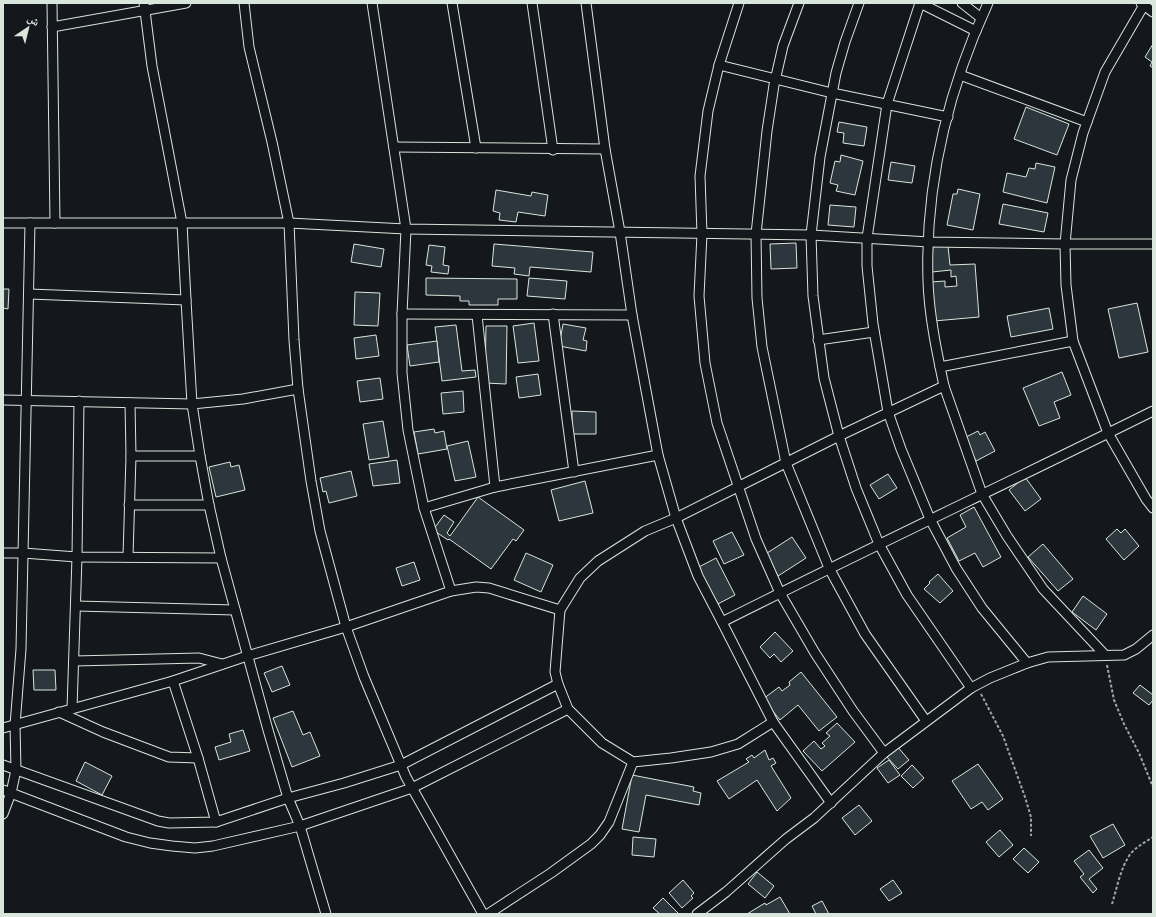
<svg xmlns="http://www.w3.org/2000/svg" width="1156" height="917" font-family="'Sofia Sans Condensed','Noto Naskh Arabic',sans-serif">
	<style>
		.building { fill: #2c363c; stroke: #d8e6dc }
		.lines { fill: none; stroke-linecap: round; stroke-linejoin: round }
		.street-casing { stroke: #d8e6dc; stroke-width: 11 }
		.path { stroke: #9da8a2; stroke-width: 2; stroke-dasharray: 3 2; stroke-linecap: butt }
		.street { stroke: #14181c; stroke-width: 9 }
	</style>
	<rect width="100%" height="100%" fill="#14181c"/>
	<!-- building -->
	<g class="building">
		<path d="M1153,44V68L1150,66L1152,62L1145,57Z"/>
		<path d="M1026,107L1069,124L1057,155L1014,139Z"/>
		<path d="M839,122L867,127L864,146L843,143L844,133L837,132Z"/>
		<path d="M841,155L863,161L855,195L836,191L838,185L830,183L835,161L840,162Z"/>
		<path d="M891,162L915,166L912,183L888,180Z"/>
		<path d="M1036,163L1055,167L1047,203L1003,192L1007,173L1026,177L1029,168L1035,169Z"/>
		<path d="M958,189L980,194L973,230L947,225L953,194H957Z"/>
		<path d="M496,190L531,196L532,192L548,195L545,216L518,212L516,222L499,220L500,213L493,211Z"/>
		<path d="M1003,204L1048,213L1044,232L999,224Z"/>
		<path d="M830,205L856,207L854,227L828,225Z"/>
		<path d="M796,243L797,268L771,269L770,244Z"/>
		<path d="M354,244L384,249L381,267L351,262Z"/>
		<path d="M494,244L593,252L591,272L530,267L529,276L514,274L515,268L492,266Z"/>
		<path d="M429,245L445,247L443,265L449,266L448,274L431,272L432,266L426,265Z"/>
		<path d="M948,246L950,265L975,264L979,317L934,321L931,282L945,281V287L957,286L956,276L951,277V270L932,272L930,247Z"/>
		<path d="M426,278L517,279V299H498V305H469V301H460V296L426,295Z"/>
		<path d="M529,278L567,281L565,299L527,296Z"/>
		<path d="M3,289H9L8,309L3,308Z"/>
		<path d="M355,292L380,293L378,326L354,325Z"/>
		<path d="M1137,303L1148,352L1119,358L1108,309Z"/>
		<path d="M1049,308L1053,329L1011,337L1007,316Z"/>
		<path d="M534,323L539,361L518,363L513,326Z"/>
		<path d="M563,324L586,328L583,340L587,341L586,351L559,346Z"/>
		<path d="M456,325L462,371L475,370L476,377L442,381L435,327Z"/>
		<path d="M486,326H507L506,384L485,383Z"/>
		<path d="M376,335L379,356L356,359L354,338Z"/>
		<path d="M437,341L439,362L410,366L407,345Z"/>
		<path d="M1062,372L1071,395L1054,402L1060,418L1039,426L1023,388Z"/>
		<path d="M538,374L541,395L519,398L516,377Z"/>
		<path d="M380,378L383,399L360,402L357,381Z"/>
		<path d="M463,391L464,412L443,414L441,393Z"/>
		<path d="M572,411L596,412V434H572Z"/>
		<path d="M383,421L389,457L369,460L363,424Z"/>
		<path d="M434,429L435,433L444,431L447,449L418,454L414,432Z"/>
		<path d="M978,431L980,435L985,432L995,451L976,461L964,438Z"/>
		<path d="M468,441L476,477L455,481L447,446Z"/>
		<path d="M397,460L400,483L373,486L369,464Z"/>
		<path d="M230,462L231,467L239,465L245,490L216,497L209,467Z"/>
		<path d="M351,471L357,496L329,503L326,491L323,492L320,478Z"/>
		<path d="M888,474L897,488L879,499L870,485Z"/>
		<path d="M1025,477L1041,499L1025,511L1009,490Z"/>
		<path d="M585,481L593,513L559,521L551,490Z"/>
		<path d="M478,497L524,530L516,541L513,539L491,569L449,539L448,540L433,530L444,515L454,522L447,533L450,536Z"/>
		<path d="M974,507L1001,557L983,567L975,553L959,561L947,538L966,527L960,515Z"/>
		<path d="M1117,529L1121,533L1125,529L1139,546L1124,560L1106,539Z"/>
		<path d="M732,532L744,555L724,564L713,541Z"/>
		<path d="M792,537L806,558L778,576L764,555Z"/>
		<path d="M1043,544L1073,579L1058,591L1028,557Z"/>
		<path d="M526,553L553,565L541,592L514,580Z"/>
		<path d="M716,558L735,595L716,605L697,568Z"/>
		<path d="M414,562L420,580L402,586L396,568Z"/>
		<path d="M938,574L953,591L940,603L924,589L930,583L929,582Z"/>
		<path d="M1083,596L1107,614L1096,630L1072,612Z"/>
		<path d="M775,632L793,651L781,662L774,654L770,658L760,647Z"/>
		<path d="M282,666L290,685L272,692L264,673Z"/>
		<path d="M33,670H55L56,690H34Z"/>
		<path d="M801,672L837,717L819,731L798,705L780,720L763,699L779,687L782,691L790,685L789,682Z"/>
		<path d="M1140,685L1153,695V700L1149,705L1133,693Z"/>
		<path d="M293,711L303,735L310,732L320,756L292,767L273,718Z"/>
		<path d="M837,723L855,742L822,771L803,751L814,741L821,749L825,746L822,743L830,736L826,733Z"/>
		<path d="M243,730L250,751L219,760L215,747L231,742L229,734Z"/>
		<path d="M896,745L909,760L898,769L885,755Z"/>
		<path d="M765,750L769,760L773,758L776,763L771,766L791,798L777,811L757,780L729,799L717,781L749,762L746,759L752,755L754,758Z"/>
		<path d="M889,760L900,775L888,783L877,768Z"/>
		<path d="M85,762L112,776L102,795L76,781Z"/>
		<path d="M978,764L1003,799L988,810L982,802L971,809L952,781Z"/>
		<path d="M912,765L924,778L913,788L901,776Z"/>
		<path d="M632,775L694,787L693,791L701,793L699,805L646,795L639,832L622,829Z"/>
		<path d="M859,805L872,821L855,835L842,818Z"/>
		<path d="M1113,824L1125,845L1103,858L1090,836Z"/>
		<path d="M1000,830L1013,845L999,857L986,842Z"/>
		<path d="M633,837L656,839L654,857L632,855Z"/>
		<path d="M1024,848L1039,862L1028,873L1013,859Z"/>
		<path d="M1089,850L1103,868L1089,879L1097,889L1093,893L1080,877L1084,874L1074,861Z"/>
		<path d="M757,872L774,886L765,898L748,884Z"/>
		<path d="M683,880L694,893L691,896L693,898L682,908L669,893Z"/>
		<path d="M893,880L902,893L889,901L880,889Z"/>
		<path d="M780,897L790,914H747L765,903L766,905Z"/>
		<path d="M663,898L678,913L676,914H660L653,908Z"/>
		<path d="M822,901L829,914H816L812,906Z"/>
	</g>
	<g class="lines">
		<defs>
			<g id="street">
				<path d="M52,3L55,223"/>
				<path d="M144,3L152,66L182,223L186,300L192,404L200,456L209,505L221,558L268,730L288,798L300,826L326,914"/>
				<path d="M244,3L249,47L272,142L289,223L294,340L298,389L311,481L320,531L346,627L364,677L406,777L483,914"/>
				<path d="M452,3L476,148"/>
				<path d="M532,3L553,150"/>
				<path d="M586,3L605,149L620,232L632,315L658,455L676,518L698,576L722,622"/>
				<path d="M739,3L719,65L708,111L700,176L702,234L699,296L705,363L717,423L756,539L780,593L815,653L853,711L884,753"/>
				<path d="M799,3L783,46L774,85L767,131L756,234L757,298L762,347L786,463L829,568L865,634L926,721"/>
				<path d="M859,3L845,42L836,73L820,157L811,235L813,296L824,378L839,436L856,488L879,544L907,595L971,688"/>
				<path d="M920,3L887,104L867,238V266L873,324L888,412L901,449L930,519L956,568L982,608L1027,663"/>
				<path d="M920,3L976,31"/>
				<path d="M962,3L981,18"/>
				<path d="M1141,3L1153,12"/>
				<path d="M1144,5L1105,72L1083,133L1071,180L1065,244L1066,285L1073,341L1108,433L1146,499L1153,508"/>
				<path d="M52,27L186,3"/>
				<path d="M719,65L832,93L948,117"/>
				<path d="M960,75L1087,122"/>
				<path d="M394,147L605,149"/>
				<path d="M3,223H289L406,229L811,235L929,242L1065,244H1153"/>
				<path d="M29,294L186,300"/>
				<path d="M402,314L632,315"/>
				<path d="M553,314L574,472"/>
				<path d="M477,315L495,487"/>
				<path d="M818,340L874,332"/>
				<path d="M940,367L1073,341"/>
				<path d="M944,386L982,494L1007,536L1043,589L1105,655"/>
				<path d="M3,400L192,404L243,399L298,389"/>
				<path d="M131,456H200"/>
				<path d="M129,505H209"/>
				<path d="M424,508L495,487L658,455"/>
				<path d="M3,553H23L77,557L221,558"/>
				<path d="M128,557L131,456L130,403"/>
				<path d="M451,591L476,587L489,588L560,610"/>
				<path d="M76,606L235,610"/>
				<path d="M74,661L199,658L222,664"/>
				<path d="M173,681L198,758L216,822"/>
				<path d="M72,709L77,557L79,401"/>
				<path d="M59,712L103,732L169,757L198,758"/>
				<path d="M773,722L722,622C865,550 1010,482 1153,411"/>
				<path d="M3,728L173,681L247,656L346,627L451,591L424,508L408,430L402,373V314L406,229L372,3"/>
				<path d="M633,762L602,743L568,709L558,684L555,672L560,610L580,578L598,561L645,531L676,518L839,436L944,386C937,353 929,315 928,281C925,185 948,90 988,3"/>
				<path d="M3,765L158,821L169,823L216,822L288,798L344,783L401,765L558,684"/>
				<path d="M3,790L126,837L150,843L172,846L195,848L213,846L300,826L412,788L568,709"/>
				<path d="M3,814L11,793L16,770L15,725L21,649L30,223"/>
				<path d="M488,914L551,873L591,844L600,835L609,822L633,762L671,758L711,752L738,744L773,722L831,803"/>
				<path d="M697,914L726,892L786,839L814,818L884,753L971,688L990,678L1027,663L1048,657L1124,655L1136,649L1153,635"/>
			</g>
		</defs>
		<!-- street casing -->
		<use href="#street" class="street-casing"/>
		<!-- path -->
		<g class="path">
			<path d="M1107,665L1114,700L1124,724L1139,753L1153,787"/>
			<path d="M981,694L1003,736L1025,797L1031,817V836"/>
			<path d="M1112,904C1117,888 1120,870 1129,856C1134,848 1144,843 1153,837"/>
		</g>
		<!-- street -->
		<use href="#street" class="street"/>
	</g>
	<!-- border -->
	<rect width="1156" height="917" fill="none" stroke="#d8e6dc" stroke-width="8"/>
	<!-- north arrow -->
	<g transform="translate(28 28) rotate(35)" stroke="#14181c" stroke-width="3" paint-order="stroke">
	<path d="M0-3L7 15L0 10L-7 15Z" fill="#d8e6dc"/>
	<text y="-6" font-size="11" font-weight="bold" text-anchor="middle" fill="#d8e6dc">ش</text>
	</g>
</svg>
